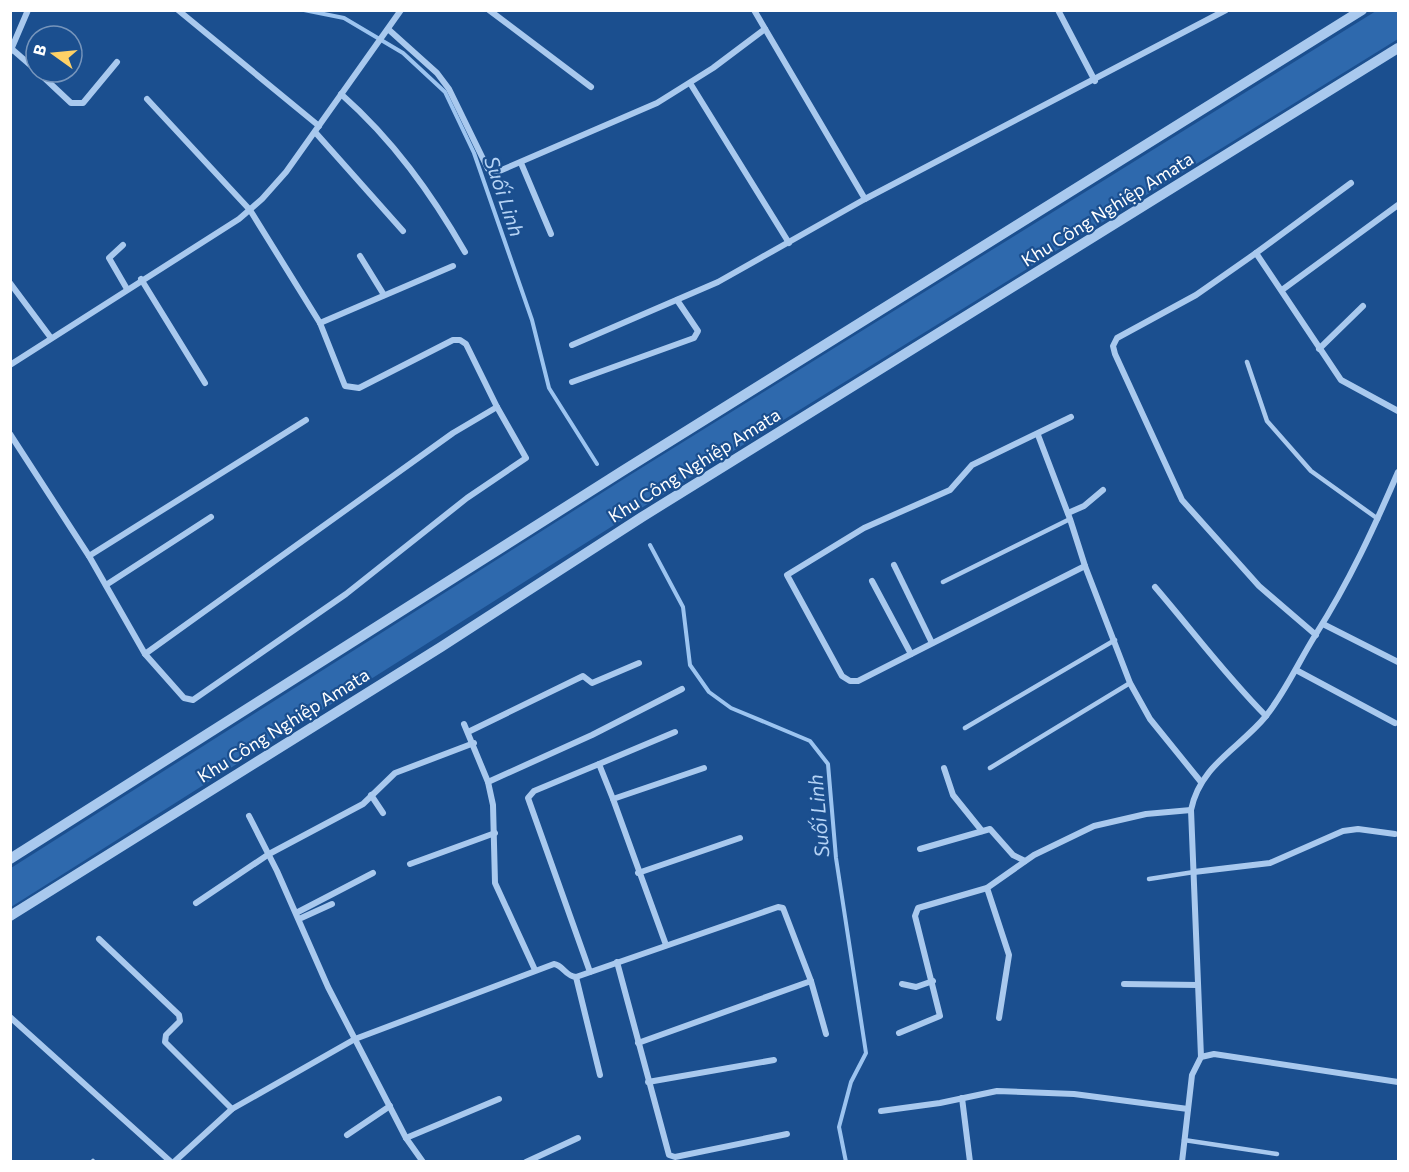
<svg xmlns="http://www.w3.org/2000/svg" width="1409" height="1172" font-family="Commissioner,sans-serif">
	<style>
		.green { fill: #2e69ad }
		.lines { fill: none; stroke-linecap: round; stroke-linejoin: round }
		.stream { stroke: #9cc4f0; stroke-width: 4 }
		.service { stroke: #a9c9ee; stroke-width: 4.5 }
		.minor { stroke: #a9c9ee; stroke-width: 6 }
		.tertiary { stroke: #a9c9ee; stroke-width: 10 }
		.labels { text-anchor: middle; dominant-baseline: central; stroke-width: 4.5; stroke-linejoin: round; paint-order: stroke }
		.street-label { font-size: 18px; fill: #fff; stroke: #1b4f8f }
		.water-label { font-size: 20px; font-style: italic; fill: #b5d3f5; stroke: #1b4f8f }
	</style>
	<rect width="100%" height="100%" fill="#1b4f8f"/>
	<!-- green -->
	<path class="green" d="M1376,11H1398V39L630,515L11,907V868L630,475Z"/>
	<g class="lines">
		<!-- stream -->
		<g class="stream">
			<path d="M304,10L344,18L403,53L445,92L474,153L532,320L549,388L597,464"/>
			<path d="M650,545L683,607L690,665L709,692L731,708L810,741L828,764L836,858L866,1053L851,1082L839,1127L846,1162"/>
		</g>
		<!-- service -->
		<g class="service">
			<path d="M1247,362L1267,421L1311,471L1378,519"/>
			<path d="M943,582L1070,519"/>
			<path d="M965,728L1115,640"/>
			<path d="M990,768L1130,683"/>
			<path d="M1149,879L1194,872"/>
			<path d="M1184,1140L1277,1154"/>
			<path d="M92,1162L93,1161"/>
		</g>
		<!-- minor -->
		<g class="minor">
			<path d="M178,10L319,126"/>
			<path d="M489,10L591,87"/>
			<path d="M754,10L865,199"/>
			<path d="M1058,10L1095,81"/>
			<path d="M388,29L437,73L449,89L488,169L497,172L657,103L713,68L765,29"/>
			<path d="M13,50L36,70"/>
			<path d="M10,52L28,10"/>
			<path d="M38,72L71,103H83L117,62"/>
			<path d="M690,83L789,243"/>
			<path d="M341,94C393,140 431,193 465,252"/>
			<path d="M315,132L403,231"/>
			<path d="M521,163L551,234"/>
			<path d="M123,245L109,258L127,289"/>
			<path d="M1256,253L1351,183"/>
			<path d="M360,256L384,295"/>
			<path d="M141,279L205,383"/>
			<path d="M10,283L51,338"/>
			<path d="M1282,290L1398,205"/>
			<path d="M320,323L453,266"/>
			<path d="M572,345L718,282L865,199L1226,10"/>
			<path d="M1319,349L1363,306"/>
			<path d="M10,365L239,219L262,199L286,172L401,10"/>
			<path d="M572,382L694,338L698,331L677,300"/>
			<path d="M1071,417L972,465L950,490L864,528L787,575L842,676L850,681H858L1085,566"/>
			<path d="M10,434L89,556L145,654L184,698L193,700L346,594L467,498L526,458L497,407L466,344L460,340H453L359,388L345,386L320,323L250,210L147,99"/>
			<path d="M1038,435L1070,519L1085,566L1130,683L1150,719L1201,782"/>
			<path d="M1068,513L1084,506L1103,490"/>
			<path d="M89,556L306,420"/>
			<path d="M894,565L932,643"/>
			<path d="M872,581L911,654"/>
			<path d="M106,585L211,517"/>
			<path d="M1155,587C1192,630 1226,676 1266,716"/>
			<path d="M1323,624L1398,662"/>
			<path d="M1316,635L1259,586L1182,500L1115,354L1113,346L1117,338L1196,295L1256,253L1341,380L1398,411"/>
			<path d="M145,654L453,433L497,407"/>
			<path d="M1296,670L1395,723"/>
			<path d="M464,724L488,782L493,805L495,883L535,970"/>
			<path d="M468,732L583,676L592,683L639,663"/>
			<path d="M599,764L675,732"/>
			<path d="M944,768L953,795L982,831"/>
			<path d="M488,782L592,735L682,689"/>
			<path d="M371,795L383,813"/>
			<path d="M249,816L277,871L328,987L406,1138L423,1162"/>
			<path d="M920,849L990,829L1013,855L1025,861"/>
			<path d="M410,864L495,833"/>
			<path d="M1194,872L1270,863L1343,831L1358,829L1395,834"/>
			<path d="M638,873L740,838"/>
			<path d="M987,888L1009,955L999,1018"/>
			<path d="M196,903L269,854L363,804L395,773L474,743"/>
			<path d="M296,913L373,873"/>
			<path d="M299,919L332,904"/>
			<path d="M99,939L179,1015L180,1021L166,1035L165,1042L232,1109"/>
			<path d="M666,945L613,799L704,768"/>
			<path d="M617,962L669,1155L675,1157L787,1134"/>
			<path d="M590,972L528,798L534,791L599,764L613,799"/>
			<path d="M576,977L600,1075"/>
			<path d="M902,984L916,987L933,981"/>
			<path d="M1124,984L1198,985"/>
			<path d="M10,1017L171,1162"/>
			<path d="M899,1033L940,1016L915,916L918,908L987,888L1034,855L1094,826L1146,814L1191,810"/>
			<path d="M638,1043L811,981"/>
			<path d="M1201,1057L1191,810C1200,765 1240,748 1266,716C1286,691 1299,661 1316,634C1349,582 1374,528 1398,472"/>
			<path d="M648,1082L774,1060"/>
			<path d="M962,1098L970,1162"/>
			<path d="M881,1111L940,1103L997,1091L1074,1094L1188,1109"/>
			<path d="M347,1135L390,1106"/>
			<path d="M406,1138L499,1099"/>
			<path d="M174,1162L232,1109L355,1039L554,964C563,965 565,976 576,977L778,907L783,908L811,981L826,1034"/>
			<path d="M526,1162L578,1138"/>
			<path d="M1182,1162L1192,1075L1201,1057L1214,1054L1398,1082"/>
		</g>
		<!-- tertiary -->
		<g class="tertiary">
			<path d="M10,859L624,470L1362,10"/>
			<path d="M10,916L441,647L642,517L1398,48"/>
		</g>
	</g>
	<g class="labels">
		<!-- street labels -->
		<g class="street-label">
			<text transform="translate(1107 209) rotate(-32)">Khu Công Nghiệp Amata</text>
			<text transform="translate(694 465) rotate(-32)">Khu Công Nghiệp Amata</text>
			<text transform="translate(283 725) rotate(-32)">Khu Công Nghiệp Amata</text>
		</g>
		<!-- water labels -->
		<g class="water-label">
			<text transform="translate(505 196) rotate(71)">Suối Linh</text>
			<text transform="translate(818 816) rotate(-95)">Suối Linh</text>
		</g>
	</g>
	<!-- border -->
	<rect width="1409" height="1172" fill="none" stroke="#ffffff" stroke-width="24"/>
	<!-- north arrow -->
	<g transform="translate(54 54) rotate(285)"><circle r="28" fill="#1b4f8f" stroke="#7695bc" stroke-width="1.5"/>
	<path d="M0-4.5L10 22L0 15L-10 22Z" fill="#ffd166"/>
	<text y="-9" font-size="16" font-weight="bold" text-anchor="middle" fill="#ffffff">B</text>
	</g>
</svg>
